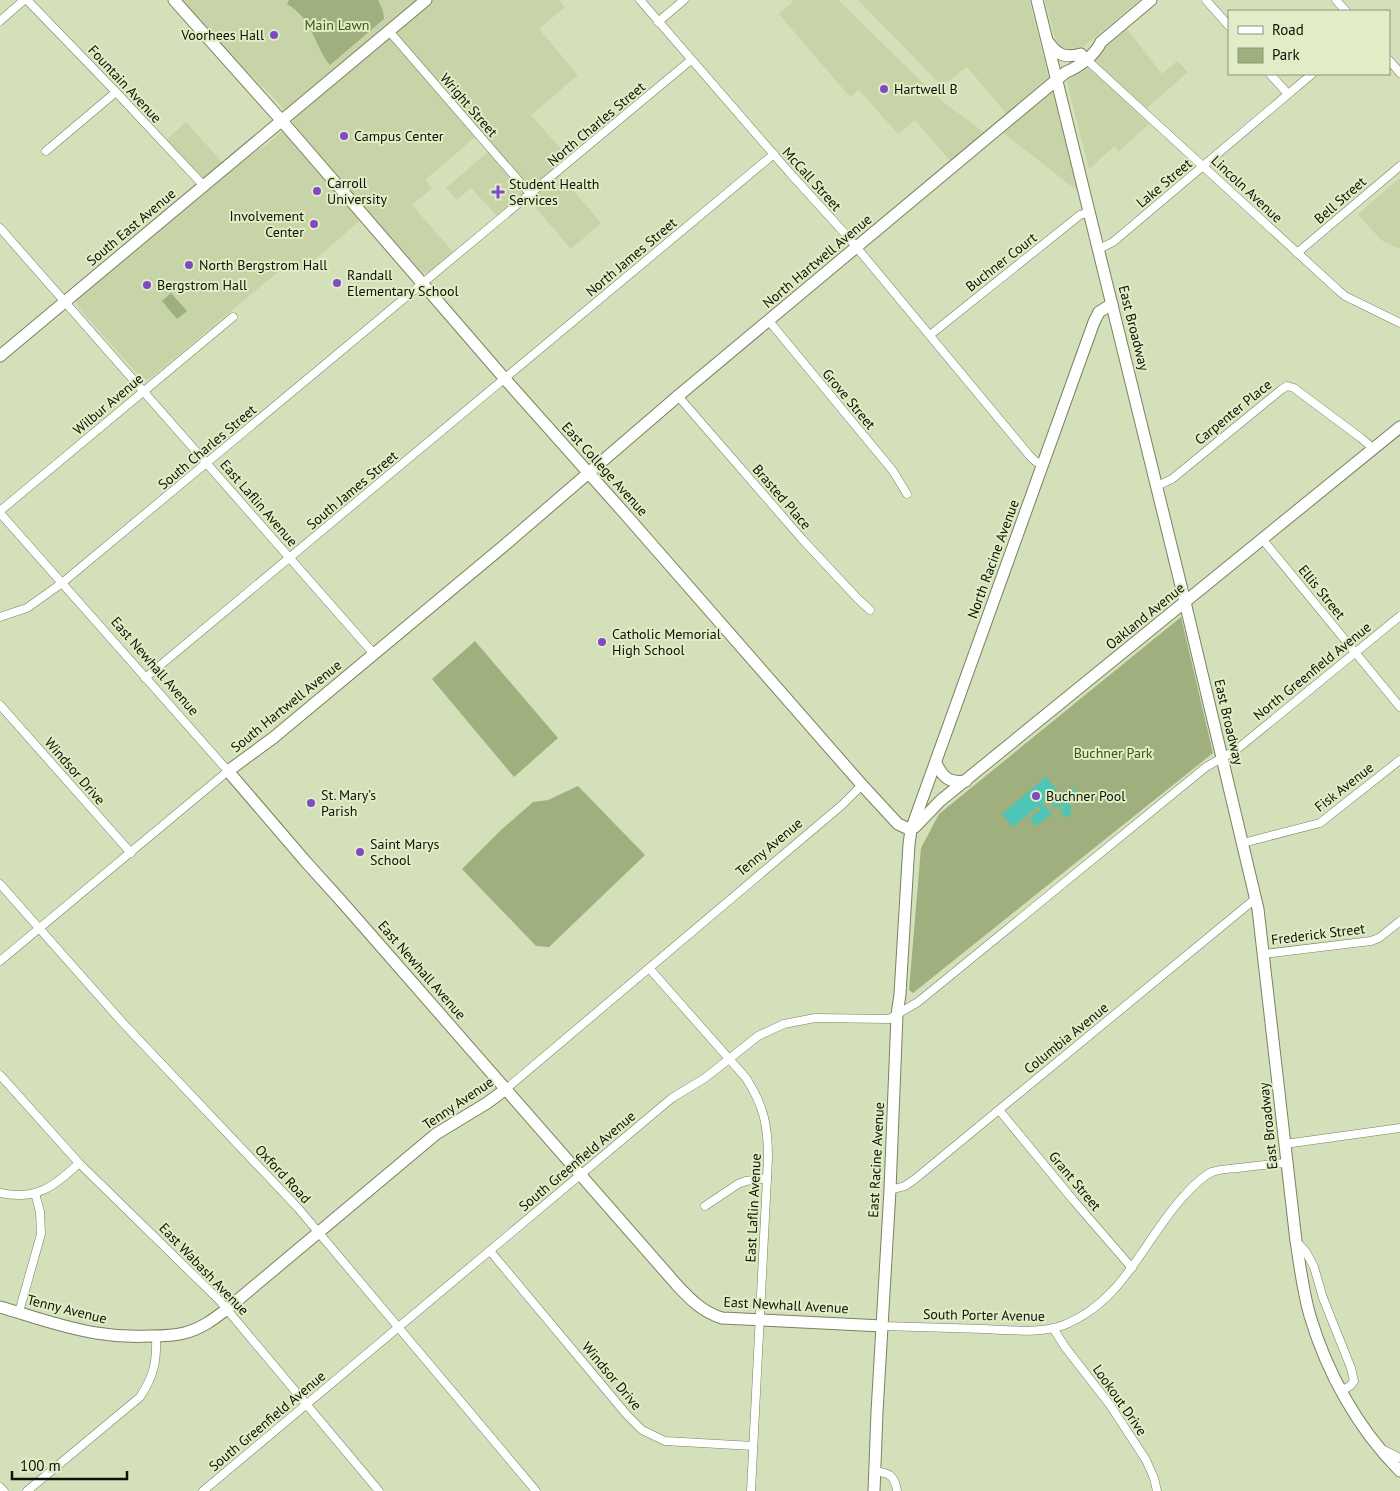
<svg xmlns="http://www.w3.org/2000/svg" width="1400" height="1491" font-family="'PT Sans',sans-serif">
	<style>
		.built { fill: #c6d4a7 }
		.green { fill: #9faf7d }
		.water { fill: #4dc6b5 }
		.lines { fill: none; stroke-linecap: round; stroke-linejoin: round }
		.street-casing { stroke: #788360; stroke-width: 9 }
		.secondary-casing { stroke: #788360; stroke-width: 13 }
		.street { stroke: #fff; stroke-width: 8 }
		.secondary { stroke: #fff; stroke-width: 11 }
		.poi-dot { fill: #8149c0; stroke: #e0edc6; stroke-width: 2 }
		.labels { text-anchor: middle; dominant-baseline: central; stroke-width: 4; stroke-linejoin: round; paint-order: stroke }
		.park-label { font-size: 14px; fill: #425115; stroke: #e0edc6 }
		.poi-label { font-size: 14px; fill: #0e1205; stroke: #e0edc6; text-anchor: start }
		.street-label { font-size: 14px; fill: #0e1205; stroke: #e0edc6 }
	</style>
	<rect width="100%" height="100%" fill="#d3e0b9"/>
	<!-- built -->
	<g class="built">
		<path d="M182,0H559L565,7L539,29L578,75L531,115L568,157L555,169L601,223L571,249L524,194L497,216L471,188L457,200L446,188L495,146L482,131L425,180L432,188L412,205L453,252L429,272L423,273L369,213L300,272L290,262L151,378L147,380L142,379L78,307L76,301L79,297L209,189L166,140L186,122L230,171L247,157L264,147L294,121L273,97L228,52Z"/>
		<path d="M791,0H838L928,88L946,104L985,133L951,162L915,120L898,134L859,90L850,97L779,14L793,2Z"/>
		<path d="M858,0H1029L1078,191L1003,133L1014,123L967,67L942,86Z"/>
		<path d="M1045,0H1139L1083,47L1077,51L1070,53L1057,46Z"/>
		<path d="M1127,29L1162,74L1177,61L1188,72L1139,115L1149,124L1119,151L1114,146L1089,169L1067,82L1069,79Z"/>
		<path d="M1400,178V249L1381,240L1358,214Z"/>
	</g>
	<!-- green -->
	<g class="green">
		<path d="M289,0H378L383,11L384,19L330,65C313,44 314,20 287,4Z"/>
		<path d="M171,293L187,311L177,319L162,301Z"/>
		<path d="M1181,617L1213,753L913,993L909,990L921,848L939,814Z"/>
		<path d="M475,641L558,738L514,777L432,679Z"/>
		<path d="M578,786L645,855L549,947L536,946L462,869L501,830L533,802L548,800Z"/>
	</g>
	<!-- water -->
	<g class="water">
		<path d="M1046,777L1057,790L1042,803L1052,814L1036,826L1030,818L1041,809L1038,806L1013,827L1002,814Z"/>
		<path d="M1070,788L1075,789L1077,793L1069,804L1072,809L1069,811L1072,814L1066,818L1060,811L1065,805L1056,808L1053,806L1052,802L1055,799L1064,795Z"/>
	</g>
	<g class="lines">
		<defs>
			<g id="street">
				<path d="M27,0L116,92L204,186"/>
				<path d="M640,0L789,172L848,237L1029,455L1035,461L1042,465"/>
				<path d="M1206,0L1229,26"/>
				<path d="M1336,0L1346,11"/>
				<path d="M0,21L24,0"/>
				<path d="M658,22L684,0"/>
				<path d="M389,31L531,195"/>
				<path d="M1086,59L1338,290L1345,296L1400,323"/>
				<path d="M1389,60L1400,73"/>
				<path d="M1270,74L1288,94"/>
				<path d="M46,151L116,92"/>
				<path d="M0,228L374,654"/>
				<path d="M1099,249L1113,242L1312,74"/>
				<path d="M1297,253L1400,166"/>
				<path d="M769,321L893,471L907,494"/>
				<path d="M930,335L1080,215L1090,212"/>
				<path d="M678,396L802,539L858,599L870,610"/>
				<path d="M1157,486L1172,479L1282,389L1287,386L1294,388L1361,438L1374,449"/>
				<path d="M0,511L233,317"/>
				<path d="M0,513L228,771L0,961"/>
				<path d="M1263,540L1400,707"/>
				<path d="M0,617L27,608L62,583L691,60"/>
				<path d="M145,678L774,154"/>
				<path d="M0,705L131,853"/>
				<path d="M1243,843L1320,823L1400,760"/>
				<path d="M0,884L123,1023L298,1208L536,1491"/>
				<path d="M1263,954L1371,941L1379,938L1400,921"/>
				<path d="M649,968L746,1078C764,1106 768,1126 768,1158L751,1491"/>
				<path d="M0,1075L79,1163L219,1300L379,1491"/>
				<path d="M506,1089L842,805L862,785"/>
				<path d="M999,1110L1074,1201L1132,1268"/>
				<path d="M1285,1144L1400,1128"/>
				<path d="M890,1190L905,1186L915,1179L1255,899"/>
				<path d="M0,1193C36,1201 55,1186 79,1163"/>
				<path d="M705,1206L738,1184L746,1181L767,1178"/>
				<path d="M1297,1242L1306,1252L1314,1267L1323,1298L1351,1368L1354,1381L1350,1386L1341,1391"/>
				<path d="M490,1251L627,1415L642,1430L665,1441L753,1446"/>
				<path d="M19,1312L41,1234L40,1212L35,1193"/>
				<path d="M882,1326C916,1327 950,1328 984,1329C1008,1330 1041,1334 1064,1325C1124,1301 1143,1241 1183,1197C1191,1188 1201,1177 1212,1172C1220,1169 1229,1169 1238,1168C1254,1166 1271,1164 1287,1163"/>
				<path d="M1053,1328L1065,1347L1110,1405L1146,1460L1154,1478L1157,1491"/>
				<path d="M1384,1450L1400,1458"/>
				<path d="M874,1471C889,1473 895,1475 897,1491"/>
				<path d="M0,1487L4,1491"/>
				<path d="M27,1491L140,1397C154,1376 157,1361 156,1336"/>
				<path d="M203,1491L672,1098L705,1078L758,1036L784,1024L815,1018L889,1019L918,1002L1206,767L1236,750L1400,616"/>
			</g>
			<g id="secondary">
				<path d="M174,0L282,121L505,379L626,515L862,785L898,824L911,830"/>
				<path d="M1037,0L1185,602L1258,909L1296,1241C1300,1266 1303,1292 1310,1316C1327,1373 1358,1429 1400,1471"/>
				<path d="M1049,43C1057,56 1067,58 1081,54"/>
				<path d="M0,356L426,0"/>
				<path d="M936,763C943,778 949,783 966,781"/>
				<path d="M915,827L940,801L1400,427"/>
				<path d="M0,1307C31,1316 64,1328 96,1333C114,1336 132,1337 150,1336C161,1336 173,1336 184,1333C201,1329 214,1319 227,1309L436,1134L487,1103L506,1089"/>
				<path d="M882,1326L722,1318C702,1312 690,1299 676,1284L343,903L306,862L228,771L273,738L506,544L678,396L1066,72C1079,67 1095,55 1101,42L1151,0"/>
				<path d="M874,1491L877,1412L890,1190L897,1015L900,994L909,844L911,830L1094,322L1099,312L1112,304"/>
			</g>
		</defs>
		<!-- street casing -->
		<use href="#street" class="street-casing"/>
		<!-- secondary casing -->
		<use href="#secondary" class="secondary-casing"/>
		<!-- street -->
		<use href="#street" class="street"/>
		<!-- secondary -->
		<use href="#secondary" class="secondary"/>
	</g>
	<!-- markers -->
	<g class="poi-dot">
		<circle cx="274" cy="35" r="5"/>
		<circle cx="884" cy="89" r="5"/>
		<circle cx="344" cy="136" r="5"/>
		<circle cx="317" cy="191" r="5"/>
		<path d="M495.5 184.5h5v5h5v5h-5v5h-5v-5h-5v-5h5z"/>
		<circle cx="314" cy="224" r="5"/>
		<circle cx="189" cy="265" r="5"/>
		<circle cx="337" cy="283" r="5"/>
		<circle cx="147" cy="285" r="5"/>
		<circle cx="602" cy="642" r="5"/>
		<circle cx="1036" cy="796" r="5"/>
		<circle cx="311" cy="803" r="5"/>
		<circle cx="360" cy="852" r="5"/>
	</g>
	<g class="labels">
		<!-- park labels -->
		<g class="park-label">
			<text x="337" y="25">Main Lawn</text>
			<text x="1113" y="753">Buchner Park</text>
		</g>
		<!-- poi labels -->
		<g class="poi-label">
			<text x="264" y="35" text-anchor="end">Voorhees Hall</text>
			<text x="894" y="89">Hartwell B</text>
			<text x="354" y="136">Campus Center</text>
			<text x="327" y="183">Carroll<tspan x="327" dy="16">University</tspan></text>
			<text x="509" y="184">Student Health<tspan x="509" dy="16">Services</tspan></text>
			<text x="304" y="216" text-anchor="end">Involvement<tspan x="304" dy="16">Center</tspan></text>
			<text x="199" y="265">North Bergstrom Hall</text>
			<text x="347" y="275">Randall<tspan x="347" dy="16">Elementary School</tspan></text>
			<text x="157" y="285">Bergstrom Hall</text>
			<text x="612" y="634">Catholic Memorial<tspan x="612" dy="16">High School</tspan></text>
			<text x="321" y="795">St. Mary’s<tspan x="321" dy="16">Parish</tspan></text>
			<text x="1046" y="796">Buchner Pool</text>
			<text x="370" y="844">Saint Marys<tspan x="370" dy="16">School</tspan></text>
		</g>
		<!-- street labels -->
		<g class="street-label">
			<text transform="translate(125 84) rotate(47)">Fountain Avenue</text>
			<text transform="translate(469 105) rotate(49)">Wright Street</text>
			<text transform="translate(596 124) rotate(-40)">North Charles Street</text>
			<text transform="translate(812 179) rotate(48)">McCall Street</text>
			<text transform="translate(1164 183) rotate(-40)">Lake Street</text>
			<text transform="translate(1247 189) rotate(43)">Lincoln Avenue</text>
			<text transform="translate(1340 200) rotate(-41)">Bell Street</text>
			<text transform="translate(131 227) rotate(-40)">South East Avenue</text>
			<text transform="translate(631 257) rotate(-40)">North James Street</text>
			<text transform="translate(817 261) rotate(-40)">North Hartwell Avenue</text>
			<text transform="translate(1001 262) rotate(-38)">Buchner Court</text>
			<text transform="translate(1134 328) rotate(76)">East Broadway</text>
			<text transform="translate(849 399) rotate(50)">Grove Street</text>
			<text transform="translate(108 404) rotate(-40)">Wilbur Avenue</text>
			<text transform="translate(1233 412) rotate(-39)">Carpenter Place</text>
			<text transform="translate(207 447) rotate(-40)">South Charles Street</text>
			<text transform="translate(605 469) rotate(48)">East College Avenue</text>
			<text transform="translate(352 490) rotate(-40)">South James Street</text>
			<text transform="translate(782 497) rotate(49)">Brasted Place</text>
			<text transform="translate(259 503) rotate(49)">East Laflin Avenue</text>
			<text transform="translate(993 559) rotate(-70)">North Racine Avenue</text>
			<text transform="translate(1322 592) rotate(51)">Ellis Street</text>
			<text transform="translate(1145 616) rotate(-39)">Oakland Avenue</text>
			<text transform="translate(155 666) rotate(49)">East Newhall Avenue</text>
			<text transform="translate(1312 671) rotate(-39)">North Greenfield Avenue</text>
			<text transform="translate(286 706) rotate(-39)">South Hartwell Avenue</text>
			<text transform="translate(1229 722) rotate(77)">East Broadway</text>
			<text transform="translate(75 771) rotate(49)">Windsor Drive</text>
			<text transform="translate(1344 787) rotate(-38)">Fisk Avenue</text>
			<text transform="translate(769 847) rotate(-40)">Tenny Avenue</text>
			<text transform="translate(1318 934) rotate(-7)">Frederick Street</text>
			<text transform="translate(422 970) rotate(49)">East Newhall Avenue</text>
			<text transform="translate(1066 1038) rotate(-39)">Columbia Avenue</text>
			<text transform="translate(458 1103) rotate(-34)">Tenny Avenue</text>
			<text transform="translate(1268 1126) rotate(-96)">East Broadway</text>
			<text transform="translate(876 1160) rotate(-87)">East Racine Avenue</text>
			<text transform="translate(577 1161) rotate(-40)">South Greenfield Avenue</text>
			<text transform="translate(283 1174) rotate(47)">Oxford Road</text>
			<text transform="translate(1075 1181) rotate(50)">Grant Street</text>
			<text transform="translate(753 1208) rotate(-87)">East Laflin Avenue</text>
			<text transform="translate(204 1269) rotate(46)">East Wabash Avenue</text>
			<text transform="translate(786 1305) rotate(3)">East Newhall Avenue</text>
			<text transform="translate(67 1309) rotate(14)">Tenny Avenue</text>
			<text transform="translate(984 1315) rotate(1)">South Porter Avenue</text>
			<text transform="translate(612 1376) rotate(50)">Windsor Drive</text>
			<text transform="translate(1120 1400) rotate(55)">Lookout Drive</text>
			<text transform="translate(267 1421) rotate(-40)">South Greenfield Avenue</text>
		</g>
	</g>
	<!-- legend -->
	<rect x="1228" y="10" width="162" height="65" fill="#e0edc6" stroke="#8c9579"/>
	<rect x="1238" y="26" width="25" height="8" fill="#ffffff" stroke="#8c9579"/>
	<text x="1272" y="35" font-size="15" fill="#0e1205">Road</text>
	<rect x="1238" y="48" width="25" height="15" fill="#9faf7d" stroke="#8c9579"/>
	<text x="1272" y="60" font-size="15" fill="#0e1205">Park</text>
	<!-- scale -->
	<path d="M12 1471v8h115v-8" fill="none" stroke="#0e1205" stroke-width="2.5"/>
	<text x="20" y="1471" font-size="15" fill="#0e1205" stroke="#e0edc6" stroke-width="4" paint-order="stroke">100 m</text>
</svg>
